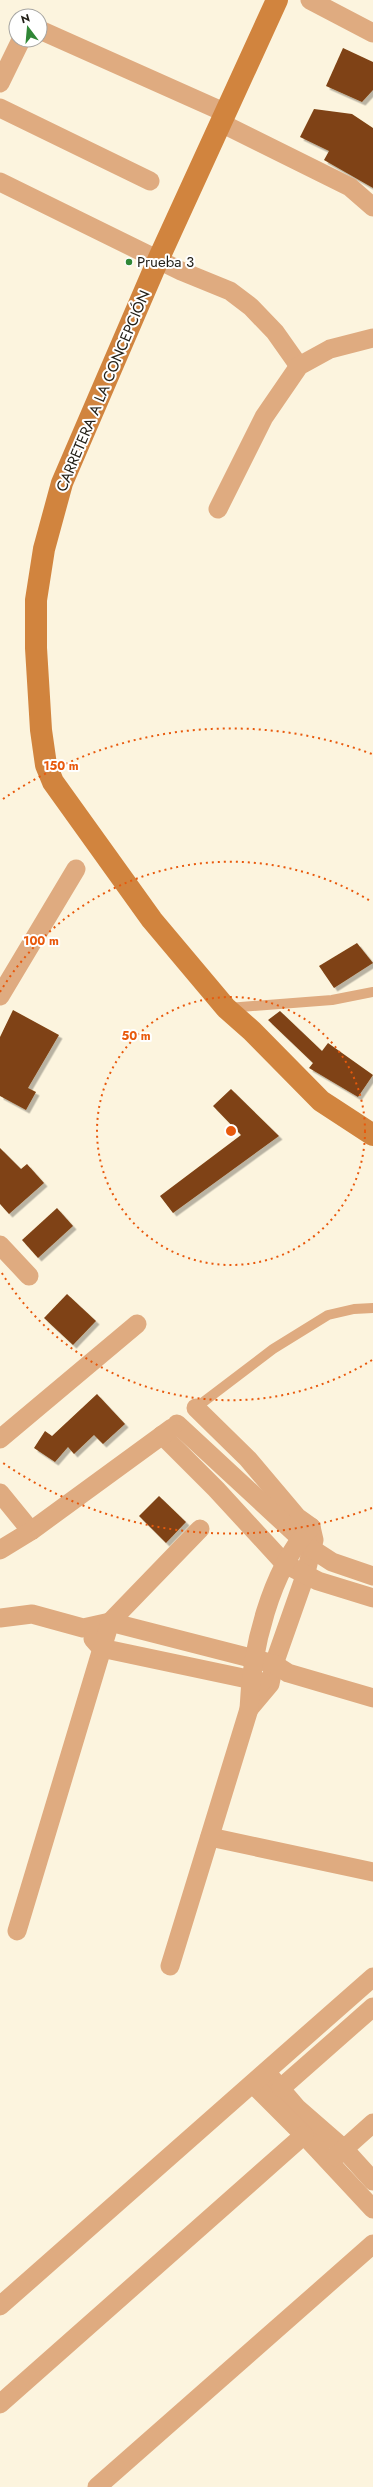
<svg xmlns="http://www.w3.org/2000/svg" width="373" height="2487" font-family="Jost,sans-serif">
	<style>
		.building { fill: #7f4213; filter: url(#shadow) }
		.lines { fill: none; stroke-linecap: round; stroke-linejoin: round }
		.lane { stroke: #dfab80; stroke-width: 10 }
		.street { stroke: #dfab80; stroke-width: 19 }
		.secondary { stroke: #d1843e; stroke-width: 22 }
		.ring { fill: none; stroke: #e8590c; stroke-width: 2; stroke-dasharray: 2 4 }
		.poi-dot { fill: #308736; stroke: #fff; stroke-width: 1.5 }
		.labels { text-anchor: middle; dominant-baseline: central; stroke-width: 4; stroke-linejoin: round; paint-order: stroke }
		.poi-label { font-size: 15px; fill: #211e16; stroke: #fff; text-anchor: start }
		.street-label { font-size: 15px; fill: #211e16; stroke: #fff }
		.centre { fill: #e8590c; stroke: #fff; stroke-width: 2 }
		.ring-label { font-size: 12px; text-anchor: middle; font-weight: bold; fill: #e8590c; stroke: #fff; stroke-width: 4; stroke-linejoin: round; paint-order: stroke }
	</style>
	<defs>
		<filter id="shadow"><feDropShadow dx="3.5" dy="3.5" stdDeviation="0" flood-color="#0004"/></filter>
	</defs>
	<rect width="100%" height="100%" fill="#fcf4de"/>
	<!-- building -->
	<g class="building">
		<path d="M343,48L373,62V90L362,102L326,86Z"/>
		<path d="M314,109L352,114L373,128V188L324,160L329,151L300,137Z"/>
		<path d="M357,943L373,963L334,988L319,966Z"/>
		<path d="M13,1010L59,1035L28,1088L36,1092L26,1110L0,1096V1037Z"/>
		<path d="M280,1011L322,1051L328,1043L373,1075L358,1097L309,1068L313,1063L268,1020Z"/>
		<path d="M231,1089L279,1136L173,1213L160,1196L241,1135L213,1106Z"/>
		<path d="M0,1148L21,1169L27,1164L44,1183L9,1214L0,1204Z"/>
		<path d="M57,1208L73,1226L38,1258L22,1240Z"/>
		<path d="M67,1294L96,1321L73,1345L44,1318Z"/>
		<path d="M97,1394L125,1424L103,1444L94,1435L74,1454L68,1447L55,1462L34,1448L45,1431L52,1436Z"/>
		<path d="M159,1496L186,1522L166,1543L139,1516Z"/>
	</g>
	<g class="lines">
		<!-- lane -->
		<g class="lane">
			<path d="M228,1008L332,1000L373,992"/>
			<path d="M202,1403L273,1349L328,1315L354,1309L373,1308"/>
		</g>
		<!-- street -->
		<g class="street">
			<path d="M310,0L373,33"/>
			<path d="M40,30L226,113"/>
			<path d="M0,83L21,40"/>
			<path d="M0,108L150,181"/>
			<path d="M221,123L350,187L373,207"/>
			<path d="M0,182L181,271L230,291L251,307L275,332L299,366"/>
			<path d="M218,509L264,417L299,366L330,349L373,338"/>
			<path d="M0,996L76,869"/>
			<path d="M0,1245L29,1276"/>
			<path d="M196,1408L248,1459L297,1517L311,1527L314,1540L305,1576L274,1664L270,1684L249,1709"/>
			<path d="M177,1424L312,1549L332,1562L373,1576"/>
			<path d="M162,1435L216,1489L285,1564L318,1581L373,1598"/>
			<path d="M0,1439L137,1324"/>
			<path d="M0,1493L31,1531"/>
			<path d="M0,1550L31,1531L172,1428"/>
			<path d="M0,1618L32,1614L83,1628L110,1622L274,1664L288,1673L373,1698"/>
			<path d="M93,1639L101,1648L262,1682"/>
			<path d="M210,1837L373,1872"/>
			<path d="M17,1931L110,1622L200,1529"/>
			<path d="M170,1966L249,1709C251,1651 270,1570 311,1527"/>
			<path d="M267,2073L297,2108L344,2149L373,2181"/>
			<path d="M253,2084L304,2135L373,2209"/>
			<path d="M281,2088L373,2007"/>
			<path d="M335,2157L373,2123"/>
			<path d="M0,2306L373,1977"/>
			<path d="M0,2404L304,2135"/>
			<path d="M97,2487L373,2244"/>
		</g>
		<!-- secondary -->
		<path class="secondary" d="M277,0L158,260L62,483L44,549L36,600V648L41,730L46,765L53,782L152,920L226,1008L252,1031L321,1101L373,1135"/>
	</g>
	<!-- distance rings -->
	<g class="ring">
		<circle cx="231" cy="1131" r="134"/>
		<path d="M372 1360A269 269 0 0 1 0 1270M0 992A269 269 0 0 1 372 902"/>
		<path d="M372 1508A403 403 0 0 1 3 1463M3 799A403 403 0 0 1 372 754"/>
	</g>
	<!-- markers -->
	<circle class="poi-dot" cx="129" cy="262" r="4"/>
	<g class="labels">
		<!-- poi labels -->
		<g class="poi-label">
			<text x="137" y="262">Prueba 3</text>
		</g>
		<!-- street labels -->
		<g class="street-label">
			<text transform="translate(103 391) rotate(-67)">CARRETERA A LA CONCEPCIÓN</text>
		</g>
	</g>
	<circle cx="231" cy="1131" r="6" class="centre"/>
	<g class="ring-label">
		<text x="61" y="770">150 m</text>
		<text x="41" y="945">100 m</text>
		<text x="136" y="1040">50 m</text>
	</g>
	<!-- north arrow -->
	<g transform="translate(28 28) rotate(344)"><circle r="19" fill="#ffffff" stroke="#a6a5a2"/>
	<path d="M0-3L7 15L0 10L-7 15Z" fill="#308736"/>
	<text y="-6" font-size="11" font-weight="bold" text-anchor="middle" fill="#211e16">N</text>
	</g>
</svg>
